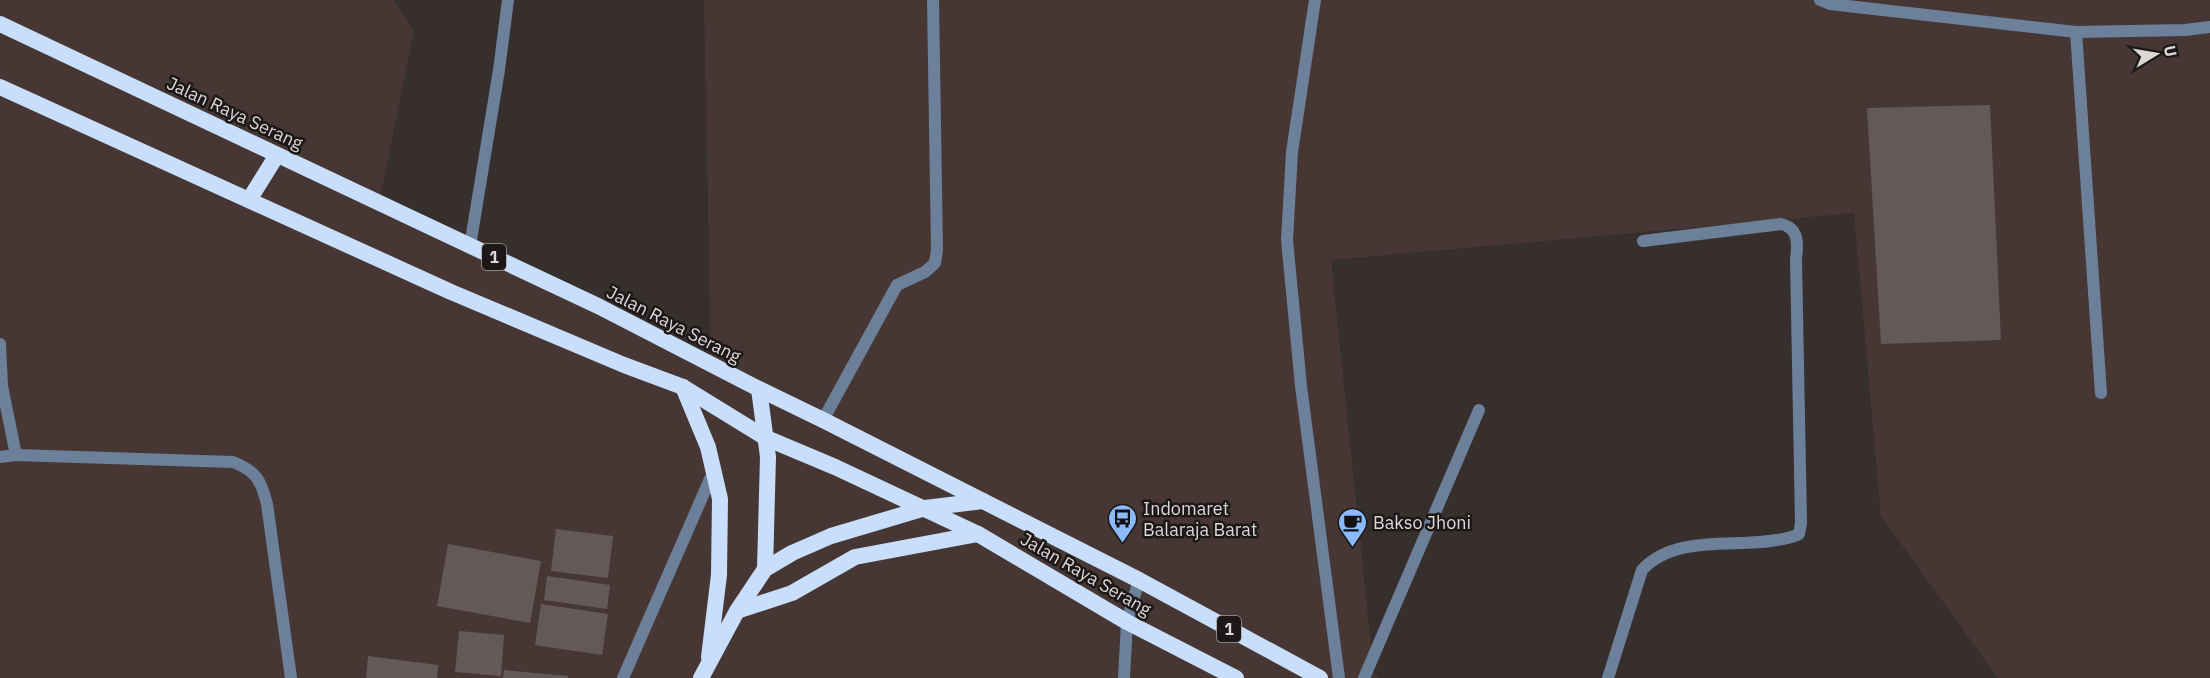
<svg xmlns="http://www.w3.org/2000/svg" width="2210" height="678" font-family="'IBM Plex Sans',sans-serif">
	<style>
		.built { fill: #463734 }
		.building { fill: #635a58 }
		.lines { fill: none; stroke-linecap: round; stroke-linejoin: round }
		.service { stroke: #6d809a; stroke-width: 12 }
		.minor { stroke: #6d809a; stroke-width: 12 }
		.trunk { stroke: #c8defa; stroke-width: 16 }
		.labels { text-anchor: middle; dominant-baseline: central; stroke-width: 5; stroke-linejoin: round; paint-order: stroke }
		.shield { fill: #1b1817; stroke: #a39e9d; stroke-width: 1.5 }
		.shield-label { font-size: 16px; font-weight: bold; fill: #ddd8d7 }
		.street-label { font-size: 18px; fill: #ddd8d7; stroke: #1b1817 }
		.poi-label { font-size: 18px; fill: #ddd8d7; stroke: #1b1817; text-anchor: start }
	</style>
	<rect width="100%" height="100%" fill="#372f2d"/>
	<!-- built -->
	<path class="built" d="M0,0H394L414,31L378,208L711,360L704,0H2210V678H1998L1881,516L1854,213L1331,260L1374,675L1379,678H0Z"/>
	<!-- building -->
	<g class="building">
		<path d="M1990,105L2001,340L1881,344L1867,108Z"/>
		<path d="M556,529L613,536L608,578L551,571Z"/>
		<path d="M448,544L541,561L530,623L437,606Z"/>
		<path d="M547,576L610,585L607,609L544,600Z"/>
		<path d="M541,604L608,614L602,655L535,645Z"/>
		<path d="M459,631L504,635L501,676L455,672Z"/>
		<path d="M368,656L438,665L437,678H366Z"/>
		<path d="M504,670L568,676V678H503Z"/>
	</g>
	<g class="lines">
		<!-- service -->
		<g class="service">
			<path d="M1315,0L1292,152L1287,240L1301,386L1339,678"/>
			<path d="M1820,0L1830,4L2076,32L2185,30L2210,27"/>
			<path d="M2076,32L2101,393"/>
			<path d="M0,344L2,386L16,455"/>
			<path d="M823,420L897,285L925,272L935,263L937,250L933,0"/>
			<path d="M0,457L16,455L233,462C256,471 261,480 267,504L291,678"/>
			<path d="M1364,678L1479,410"/>
		</g>
		<!-- minor -->
		<g class="minor">
			<path d="M470,246L499,70L508,0"/>
			<path d="M623,678L714,470"/>
			<path d="M1124,678L1127,622L1139,580"/>
			<path d="M1608,678L1642,570C1675,534 1734,548 1777,540C1784,539 1792,538 1799,534L1801,523L1796,259C1798,244 1799,228 1781,224L1643,241"/>
		</g>
		<!-- trunk -->
		<g class="trunk">
			<path d="M0,24L598,306L759,389L823,420L1139,580L1320,678"/>
			<path d="M0,87L451,292L624,365L683,387L766,438L835,467L978,534L1127,622L1236,678"/>
			<path d="M249,200L277,155"/>
			<path d="M683,387L708,447L720,499L719,575L709,657"/>
			<path d="M759,389L768,457L765,569"/>
			<path d="M737,611L792,593L855,557L978,534"/>
			<path d="M701,678L737,611L765,569L792,553L831,536L925,508L983,501"/>
		</g>
	</g>
	<!-- icons -->
	<defs>
		<symbol id="bus-pin" viewBox="-11 -11 22 30"><path d="M0 17L-7.5 6A9.5 9.5 0 1 1 7.5 6Z" fill="#8abafc" stroke="#1b1817"/><path d="M-5-6H5V4H4V6H2V4H-2V6H-4V4H-5ZM-3.5-4V0h7V-4ZM-3.5 1.2v1.5H-2V1.2ZM2 1.2v1.5H3.5V1.2Z" fill="#111"/></symbol>
		<symbol id="cafe-pin" viewBox="-11 -11 22 30"><path d="M0 17L-7.5 6A9.5 9.5 0 1 1 7.5 6Z" fill="#8abafc" stroke="#1b1817"/><path d="M-5.5-4.5H6V0H3Q3 3.5 0 3.5H-2.5Q-5.5 3.5-5.5 0ZM3-3.2v2h1.7v-2ZM-6 4.5H4V6H-6Z" fill="#111"/></symbol>
	</defs>
	<g fill-rule="evenodd">
		<use href="#bus-pin" x="1106" y="502" width="33" height="45"/>
		<use href="#cafe-pin" x="1336" y="506" width="33" height="45"/>
	</g>
	<g class="labels">
		<!-- shield labels -->
		<g class="shield">
			<rect x="482" y="244" width="24" height="26" rx="4.5"/>
			<rect x="1217" y="616" width="24" height="26" rx="4.5"/>
		</g>
		<g class="shield-label">
			<text x="494" y="257">1</text>
			<text x="1229" y="629">1</text>
		</g>
		<!-- street labels -->
		<g class="street-label">
			<text transform="translate(235 113) rotate(25)">Jalan Raya Serang</text>
			<text transform="translate(674 324) rotate(27)">Jalan Raya Serang</text>
			<text transform="translate(1086 574) rotate(30)">Jalan Raya Serang</text>
		</g>
		<!-- poi labels -->
		<g class="poi-label">
			<text x="1143" y="508">Indomaret<tspan x="1143" dy="21">Balaraja Barat</tspan></text>
			<text x="1373" y="522">Bakso Jhoni</text>
		</g>
	</g>
	<!-- north arrow -->
	<g transform="translate(2156 54) rotate(79)" stroke="#1b1817" stroke-width="4.5" paint-order="stroke">
	<path d="M0-4.5L10 22L0 15L-10 22Z" fill="#ddd8d7"/>
	<text y="-9" font-size="16" font-weight="bold" text-anchor="middle" fill="#ddd8d7">U</text>
	</g>
</svg>
